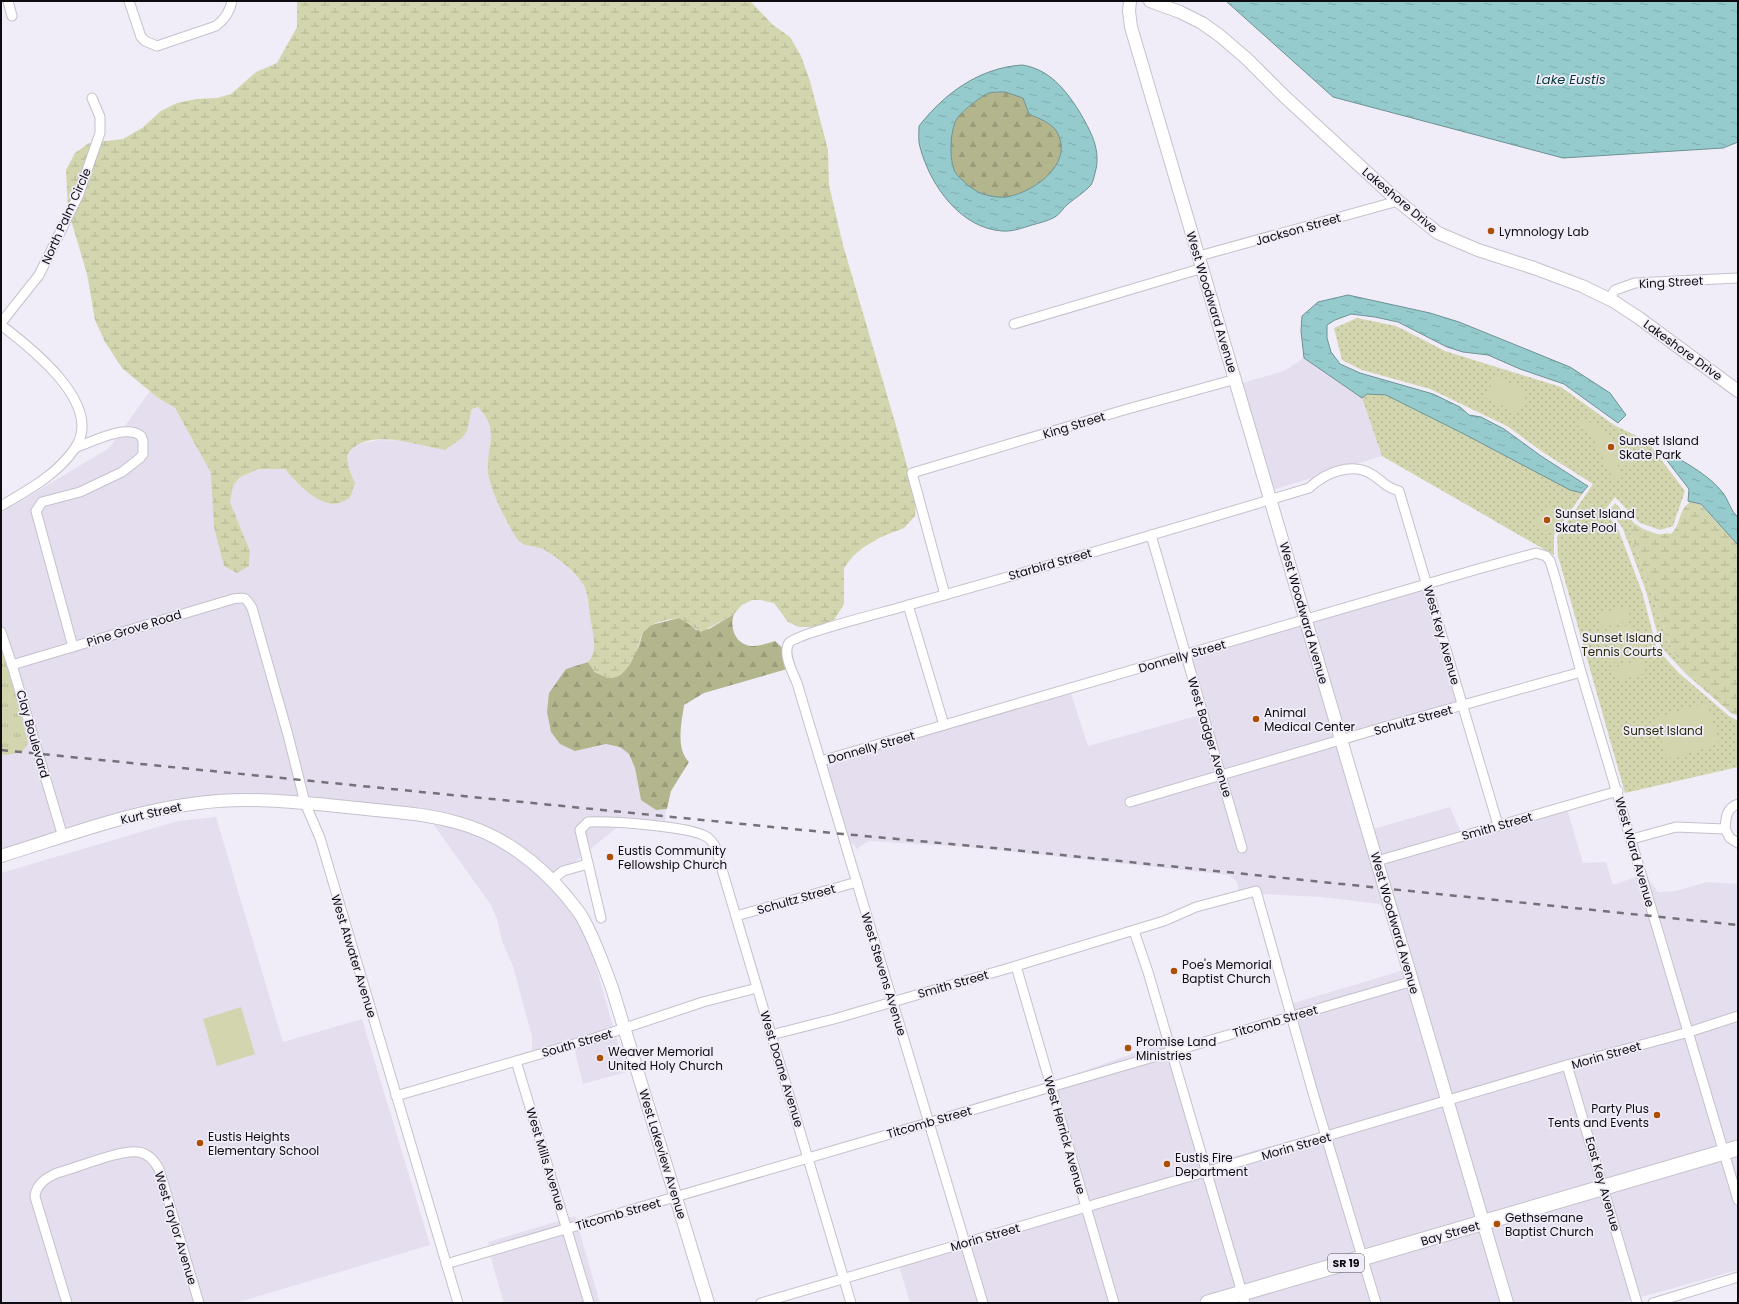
<svg xmlns="http://www.w3.org/2000/svg" width="1739" height="1304" font-family="Poppins,sans-serif">
	<style>
		.built { fill: #e5deee }
		.grass { fill: url(#grass-tufts) }
		.forest { fill: url(#forest-firs) }
		.wetland { fill: url(#wetland-marsh) }
		.park { fill: url(#park-dots) }
		.garden { fill: #d3d5ae }
		.water { fill: url(#water-ripples); stroke: #6d9294; fill-rule: evenodd }
		.lines { fill: none; stroke-linecap: round; stroke-linejoin: round }
		.minor-casing { stroke: #c5c1cc; stroke-width: 11 }
		.tertiary-casing { stroke: #c5c1cc; stroke-width: 14 }
		.primary-casing { stroke: #c5c1cc; stroke-width: 17 }
		.minor { stroke: #fff; stroke-width: 9 }
		.tertiary { stroke: #fff; stroke-width: 12 }
		.primary { stroke: #fff; stroke-width: 15 }
		.rail { stroke: #747178; stroke-width: 2.5; stroke-dasharray: 7 7; stroke-linecap: butt }
		.poi-dot { fill: #ad4e00; stroke: #f1edf8; stroke-width: 1.5 }
		.labels { text-anchor: middle; dominant-baseline: central; stroke-width: 3.5; stroke-linejoin: round; paint-order: stroke }
		.shield { fill: #f1edf8; stroke: #525056; stroke-width: 1 }
		.shield-label { font-size: 11px; font-weight: bold; fill: #0e0c10 }
		.street-label { font-size: 12px; fill: #0e0c10; stroke: #f1edf8 }
		.poi-label { font-size: 12px; fill: #0e0c10; stroke: #f1edf8; text-anchor: start }
		.park-label { font-size: 12px; fill: #2c2c0b; stroke: #f1edf8 }
		.water-label { font-size: 13px; font-style: italic; fill: #053a3c; stroke: #f1edf8 }
	</style>
	<defs>
		<pattern id="grass-tufts" width="24" height="20" patternUnits="userSpaceOnUse"><rect width="24" height="20" fill="#d3d5ae"/><path d="M3 7l-1-3M5 7V3M7 7l1-3M15 17l-1-3M17 17v-4M19 17l1-3" fill="none" stroke="#b4b695"/></pattern>
		<pattern id="forest-firs" width="22" height="20" patternUnits="userSpaceOnUse"><rect width="22" height="20" fill="#b3b68d"/><path d="M5 1l3.5 6h-7zM16 11l3.5 6h-7z" fill="#999b79"/></pattern>
		<pattern id="wetland-marsh" width="20" height="14" patternUnits="userSpaceOnUse"><rect width="20" height="14" fill="#d3d5ae"/><path d="M1 5h8M5 5V1M11 12h8M15 12V8" fill="none" stroke="#b4b695"/></pattern>
		<pattern id="park-dots" width="8" height="8" patternUnits="userSpaceOnUse"><rect width="8" height="8" fill="#d3d5ae"/><path d="M2 2h.1M6 6h.1" fill="none" stroke="#b4b695" stroke-width="1.8" stroke-linecap="round"/></pattern>
		<pattern id="water-ripples" width="26" height="14" patternUnits="userSpaceOnUse"><rect width="26" height="14" fill="#96cbcd"/><path d="M2 4q2-2 4 0t4 0M15 11q2-2 4 0t4 0" fill="none" stroke="#80adaf"/></pattern>
	</defs>
	<rect width="100%" height="100%" fill="#f1edf8"/>
	<!-- built -->
	<g class="built">
		<path d="M1304,358L1362,398L1382,456L1273,490L1242,383L1284,371Z"/>
		<path d="M150,391L158,398L175,408L211,473L224,566H249L250,551L230,502L233,486L240,477L259,469H285L299,485L337,503L350,498L355,483L349,469L347,456L358,444L379,440L407,441L445,450L462,438L467,431L472,409L478,407L484,413L492,427L488,473L506,522L521,543L541,548L559,558L581,581L585,589L595,641L594,652L589,661L583,664L566,670L563,672L592,748L606,744L620,747L629,754L635,768L641,800L656,810L666,809L665,821L628,818L556,878L481,826L234,796L1,851V754L6,755L17,699L1,648V513L109,448Z"/>
		<path d="M1428,587L1462,708L1348,744L1311,621Z"/>
		<path d="M1302,623L1387,911L1379,904L1322,897L1239,893L1237,882L1229,875L966,847L869,841L858,848L860,852L849,840L838,838L819,764L1069,687L1088,746L1204,714L1185,657Z"/>
		<path d="M1450,807L1463,837L1567,809L1583,863L1606,862L1613,885L1644,874L1658,892L1676,891L1707,882L1738,884V1143L1487,1218L1373,829Z"/>
		<path d="M216,817L283,1042L362,1019L430,1245L236,1303H1V873L178,821Z"/>
		<path d="M431,821L455,826L495,843L527,863L551,886L577,917L588,938L626,1072L583,1084L573,1043L513,1056L532,1050V1037L513,966L502,941L497,919L491,905Z"/>
		<path d="M1404,970L1478,1220L1192,1303H910L897,1259L1090,1204L1059,1103L1055,1081L1169,1041L1203,1165L1325,1131L1287,1005Z"/>
		<path d="M1738,1152V1270L1620,1303H1512L1490,1226Z"/>
		<path d="M575,1216L600,1303H504L493,1266L488,1242Z"/>
		<path d="M1480,1229L1502,1303H1224Z"/>
	</g>
	<!-- grass -->
	<path class="grass" d="M1,648L17,699L28,743L22,752L6,755L1,754Z"/>
	<!-- forest -->
	<g class="forest">
		<path d="M1005,92L1023,98L1029,114C1038,118 1052,123 1057,132C1074,163 1037,190 1011,196C1001,199 987,196 978,192C972,190 956,176 954,170C949,157 950,127 958,117C962,112 984,94 989,93C994,92 1000,92 1005,92Z"/>
		<path d="M734,614C729,628 736,646 753,646C760,646 768,643 775,641L789,654L787,669L704,693L684,705C682,722 675,748 689,762L671,791L667,809L656,810L641,800L635,768L629,754L620,747L606,744L575,751L560,744L551,732L547,712L549,693L566,669L588,662L595,672L608,678L629,665L639,646L643,632L651,625L679,618L690,624L696,630L709,629Z"/>
	</g>
	<!-- wetland -->
	<g class="wetland">
		<path d="M297,1H750L773,25L790,37L801,56L810,81L828,150L829,185L843,245L897,429L916,499L915,516L904,528L881,537L864,547L853,556L844,568V604L834,620L817,627H799L788,622L774,603L760,600H752L742,605L734,614L701,632L679,618C667,620 654,621 645,630C640,635 641,641 638,647C633,660 623,683 606,677C596,673 594,671 588,662C597,652 594,639 592,627C589,615 589,600 585,588C579,574 556,556 543,549C537,546 525,547 520,542C509,530 490,489 488,473C486,445 501,431 478,407L472,409L467,431L462,438L445,450C418,446 364,425 347,456L349,469L355,483L350,498C347,499 343,502 339,503C319,508 297,483 285,469H259L240,477L233,486L230,502L250,551L249,566L237,573L224,566L214,527L211,473L175,408L158,398L122,368L105,342L95,320L87,274L68,210L66,170L75,153L89,143L123,139L142,128L161,111L177,103L196,99L217,98L231,94L256,72L277,63L297,27Z"/>
		<path d="M1688,501L1700,504L1738,545V716L1731,713L1686,674L1670,645L1630,532L1634,523C1640,528 1650,532 1658,534C1664,535 1666,532 1671,534C1681,525 1678,511 1689,503Z"/>
	</g>
	<!-- park -->
	<g class="park">
		<path d="M1357,318L1396,326L1445,351L1561,387L1614,425L1647,441L1685,491L1673,526L1660,530L1640,523L1615,497L1605,510L1619,531L1642,592L1657,649L1679,673L1729,716L1738,721V767L1625,793L1558,556L1557,537L1593,484L1544,453L1507,426L1430,389L1362,370L1342,360L1334,328Z"/>
		<path d="M1367,394L1386,395L1464,434L1570,490L1582,493L1585,490L1554,535V555L1382,456L1362,398Z"/>
		<path d="M1615,503L1634,523L1630,532L1670,645L1686,674L1661,647L1646,591L1623,529L1610,510Z"/>
	</g>
	<!-- garden -->
	<g class="garden">
		<path d="M1495,376L1528,392L1519,413L1485,398Z"/>
		<path d="M1580,419L1584,421L1587,420L1636,456L1628,467L1619,460L1617,463L1621,475L1613,479L1594,439L1577,425Z"/>
		<path d="M1552,507L1560,510C1565,522 1545,539 1534,526C1537,516 1542,510 1552,507Z"/>
		<path d="M1627,606L1631,620L1602,628L1598,614Z"/>
		<path d="M1632,624L1636,637L1607,646L1603,632Z"/>
		<path d="M1637,641L1641,655L1612,663L1608,650Z"/>
		<path d="M1642,659L1646,673L1617,681L1613,668Z"/>
		<path d="M1707,703L1719,744L1667,759L1655,718Z"/>
		<path d="M241,1007L255,1054L217,1066L203,1019Z"/>
	</g>
	<!-- water -->
	<g class="water">
		<path d="M1226,1H1738V142L1723,148L1563,158L1333,97Z"/>
		<path d="M1022,65C1049,69 1065,89 1079,111C1090,130 1102,150 1095,173C1094,177 1093,182 1091,185C1085,192 1075,198 1068,204C1063,208 1060,214 1055,217C1048,221 1039,223 1032,225C1022,228 1012,232 1002,231C960,228 930,185 920,147C918,141 919,133 919,126C945,93 979,68 1022,65ZM1005,92L1023,98L1029,114C1038,118 1052,123 1057,132C1074,163 1036,190 1011,196C1001,199 987,196 978,192C972,189 956,176 954,170C949,157 950,127 958,117C962,111 984,94 989,93C994,92 1000,92 1005,92Z"/>
		<path d="M1348,295L1430,313L1459,322L1570,367L1610,393L1626,415L1618,423L1564,384L1520,369L1488,355L1463,352L1447,347L1398,322L1375,317L1351,314L1335,320L1327,325V338L1331,352L1340,364L1360,373L1433,394L1460,407L1469,415L1481,417L1504,429L1541,456L1586,485L1588,486L1582,493L1570,490L1464,434L1386,395L1367,394L1362,398L1304,358L1301,331L1302,316L1318,302Z"/>
		<path d="M1671,454C1689,465 1710,476 1723,493C1729,501 1730,510 1738,517V545L1701,504L1688,501L1689,489L1665,458L1664,456Z"/>
	</g>
	<g class="lines">
		<defs>
			<g id="minor">
				<path d="M8,1L12,16"/>
				<path d="M129,1L141,37L145,41L157,46L216,26C225,19 230,12 232,1"/>
				<path d="M1199,256L1398,201"/>
				<path d="M1609,299L1615,290L1635,283L1738,278"/>
				<path d="M1,323L39,275L78,196L100,133V117L92,98"/>
				<path d="M1014,324L1203,268"/>
				<path d="M1,325C30,347 105,405 75,448C57,475 28,490 1,506"/>
				<path d="M1151,535L1242,848"/>
				<path d="M945,595L912,473L1124,410L1236,379"/>
				<path d="M908,605L944,725"/>
				<path d="M1,632L12,665L63,837"/>
				<path d="M73,647L36,511L42,502L80,492L122,472L140,458L143,454V441L141,436C126,424 94,441 77,447"/>
				<path d="M12,665L233,599C246,597 245,597 252,608L288,735L305,803L320,838L458,1303"/>
				<path d="M821,761L1478,569L1536,553L1546,556L1550,561L1555,577L1581,672L1738,1200"/>
				<path d="M1130,802L1381,728L1581,672"/>
				<path d="M1738,804C1726,808 1726,818 1725,829L1730,838L1738,843"/>
				<path d="M1632,839L1676,827L1725,829"/>
				<path d="M1377,861L1618,791"/>
				<path d="M552,880L563,871L588,864"/>
				<path d="M736,916L857,882"/>
				<path d="M601,918L580,830L588,822C610,821 690,826 707,837C710,839 713,843 715,846L851,1303"/>
				<path d="M1134,931L1148,972L1245,1303"/>
				<path d="M1016,966L1114,1303"/>
				<path d="M771,1035L834,1019L1016,966L1164,921L1196,907L1256,891L1313,1093L1376,1303"/>
				<path d="M516,1061L589,1303"/>
				<path d="M1567,1065L1637,1303"/>
				<path d="M396,1096L595,1038L703,1002L757,988"/>
				<path d="M446,1264L1413,981"/>
				<path d="M67,1303L35,1197C36,1184 46,1178 57,1173C77,1168 121,1149 138,1152C148,1153 154,1160 159,1169L199,1303"/>
				<path d="M761,1303L1567,1065L1689,1032L1738,1016"/>
				<path d="M983,1303L797,683C793,673 782,653 789,643C796,634 881,613 898,608C1035,570 1173,529 1309,488C1325,473 1352,461 1373,475C1384,482 1383,486 1399,491L1498,825"/>
				<path d="M1653,1303L1738,1277"/>
			</g>
			<g id="tertiary">
				<path d="M1130,1L1129,11L1131,27L1507,1303"/>
				<path d="M1150,1L1180,12L1202,23L1219,35L1247,59L1284,96L1398,201L1438,233L1478,250L1534,268L1582,286L1613,301L1639,318L1738,391"/>
				<path d="M1,856C66,836 131,811 199,803C251,796 305,803 357,808C390,812 423,813 455,822C499,833 538,862 567,897C572,904 578,910 582,917C595,940 603,964 612,988L708,1303"/>
			</g>
			<path id="primary" d="M1208,1303L1738,1148"/>
		</defs>
		<!-- minor casing -->
		<use href="#minor" class="minor-casing"/>
		<!-- tertiary casing -->
		<use href="#tertiary" class="tertiary-casing"/>
		<!-- primary casing -->
		<use href="#primary" class="primary-casing"/>
		<!-- minor -->
		<use href="#minor" class="minor"/>
		<!-- tertiary -->
		<use href="#tertiary" class="tertiary"/>
		<!-- primary -->
		<use href="#primary" class="primary"/>
		<!-- rail -->
		<path class="rail" d="M1,750L843,834L994,848L1738,925"/>
	</g>
	<!-- markers -->
	<g class="poi-dot">
		<circle cx="1491" cy="231" r="4"/>
		<circle cx="1611" cy="447" r="4"/>
		<circle cx="1547" cy="520" r="4"/>
		<circle cx="1256" cy="719" r="4"/>
		<circle cx="610" cy="857" r="4"/>
		<circle cx="1174" cy="971" r="4"/>
		<circle cx="1128" cy="1048" r="4"/>
		<circle cx="600" cy="1058" r="4"/>
		<circle cx="1657" cy="1115" r="4"/>
		<circle cx="200" cy="1143" r="4"/>
		<circle cx="1167" cy="1164" r="4"/>
		<circle cx="1497" cy="1224" r="4"/>
	</g>
	<g class="labels">
		<!-- shield labels -->
		<rect class="shield" x="1328" y="1254" width="36" height="18" rx="3"/>
		<g class="shield-label">
			<text x="1346" y="1263">SR 19</text>
		</g>
		<!-- street labels -->
		<g class="street-label">
			<text transform="translate(1400 200) rotate(40)">Lakeshore Drive</text>
			<text transform="translate(66 216) rotate(-66)">North Palm Circle</text>
			<text transform="translate(1298 229) rotate(-16)">Jackson Street</text>
			<text transform="translate(1671 282) rotate(-3)">King Street</text>
			<text transform="translate(1212 302) rotate(73)">West Woodward Avenue</text>
			<text transform="translate(1683 350) rotate(36)">Lakeshore Drive</text>
			<text transform="translate(1074 425) rotate(-17)">King Street</text>
			<text transform="translate(1050 564) rotate(-16)">Starbird Street</text>
			<text transform="translate(1304 613) rotate(74)">West Woodward Avenue</text>
			<text transform="translate(134 628) rotate(-17)">Pine Grove Road</text>
			<text transform="translate(1442 635) rotate(74)">West Key Avenue</text>
			<text transform="translate(1182 656) rotate(-16)">Donnelly Street</text>
			<text transform="translate(1413 720) rotate(-16)">Schultz Street</text>
			<text transform="translate(33 734) rotate(74)">Clay Boulevard</text>
			<text transform="translate(1210 737) rotate(73)">West Badger Avenue</text>
			<text transform="translate(871 747) rotate(-16)">Donnelly Street</text>
			<text transform="translate(151 813) rotate(-13)">Kurt Street</text>
			<text transform="translate(1497 826) rotate(-16)">Smith Street</text>
			<text transform="translate(1635 852) rotate(74)">West Ward Avenue</text>
			<text transform="translate(796 899) rotate(-16)">Schultz Street</text>
			<text transform="translate(1395 923) rotate(74)">West Woodward Avenue</text>
			<text transform="translate(354 956) rotate(73)">West Atwater Avenue</text>
			<text transform="translate(884 974) rotate(73)">West Stevens Avenue</text>
			<text transform="translate(953 984) rotate(-16)">Smith Street</text>
			<text transform="translate(1275 1021) rotate(-16)">Titcomb Street</text>
			<text transform="translate(577 1043) rotate(-16)">South Street</text>
			<text transform="translate(1606 1055) rotate(-16)">Morin Street</text>
			<text transform="translate(782 1069) rotate(73)">West Doane Avenue</text>
			<text transform="translate(929 1122) rotate(-16)">Titcomb Street</text>
			<text transform="translate(1065 1135) rotate(74)">West Herrick Avenue</text>
			<text transform="translate(1296 1146) rotate(-16)">Morin Street</text>
			<text transform="translate(663 1154) rotate(73)">West Lakeview Avenue</text>
			<text transform="translate(546 1159) rotate(73)">West Mills Avenue</text>
			<text transform="translate(1603 1184) rotate(74)">East Key Avenue</text>
			<text transform="translate(618 1214) rotate(-16)">Titcomb Street</text>
			<text transform="translate(176 1228) rotate(73)">West Taylor Avenue</text>
			<text transform="translate(1450 1233) rotate(-16)">Bay Street</text>
			<text transform="translate(985 1237) rotate(-16)">Morin Street</text>
		</g>
		<!-- poi labels -->
		<g class="poi-label">
			<text x="1499" y="231">Lymnology Lab</text>
			<text x="1619" y="440">Sunset Island<tspan x="1619" dy="14">Skate Park</tspan></text>
			<text x="1555" y="513">Sunset Island<tspan x="1555" dy="14">Skate Pool</tspan></text>
			<text x="1264" y="712">Animal<tspan x="1264" dy="14">Medical Center</tspan></text>
			<text x="618" y="850">Eustis Community<tspan x="618" dy="14">Fellowship Church</tspan></text>
			<text x="1182" y="964">Poe's Memorial<tspan x="1182" dy="14">Baptist Church</tspan></text>
			<text x="1136" y="1041">Promise Land<tspan x="1136" dy="14">Ministries</tspan></text>
			<text x="608" y="1051">Weaver Memorial<tspan x="608" dy="14">United Holy Church</tspan></text>
			<text x="1649" y="1108" text-anchor="end">Party Plus<tspan x="1649" dy="14">Tents and Events</tspan></text>
			<text x="208" y="1136">Eustis Heights<tspan x="208" dy="14">Elementary School</tspan></text>
			<text x="1175" y="1157">Eustis Fire<tspan x="1175" dy="14">Department</tspan></text>
			<text x="1505" y="1217">Gethsemane<tspan x="1505" dy="14">Baptist Church</tspan></text>
		</g>
		<!-- park labels -->
		<g class="park-label">
			<text x="1622" y="637">Sunset Island<tspan x="1622" dy="14">Tennis Courts</tspan></text>
			<text x="1663" y="730">Sunset Island</text>
		</g>
		<!-- water labels -->
		<g class="water-label">
			<text x="1571" y="79">Lake Eustis</text>
		</g>
	</g>
	<!-- border -->
	<rect width="1739" height="1304" fill="none" stroke="#0e0c10" stroke-width="4"/>
</svg>
